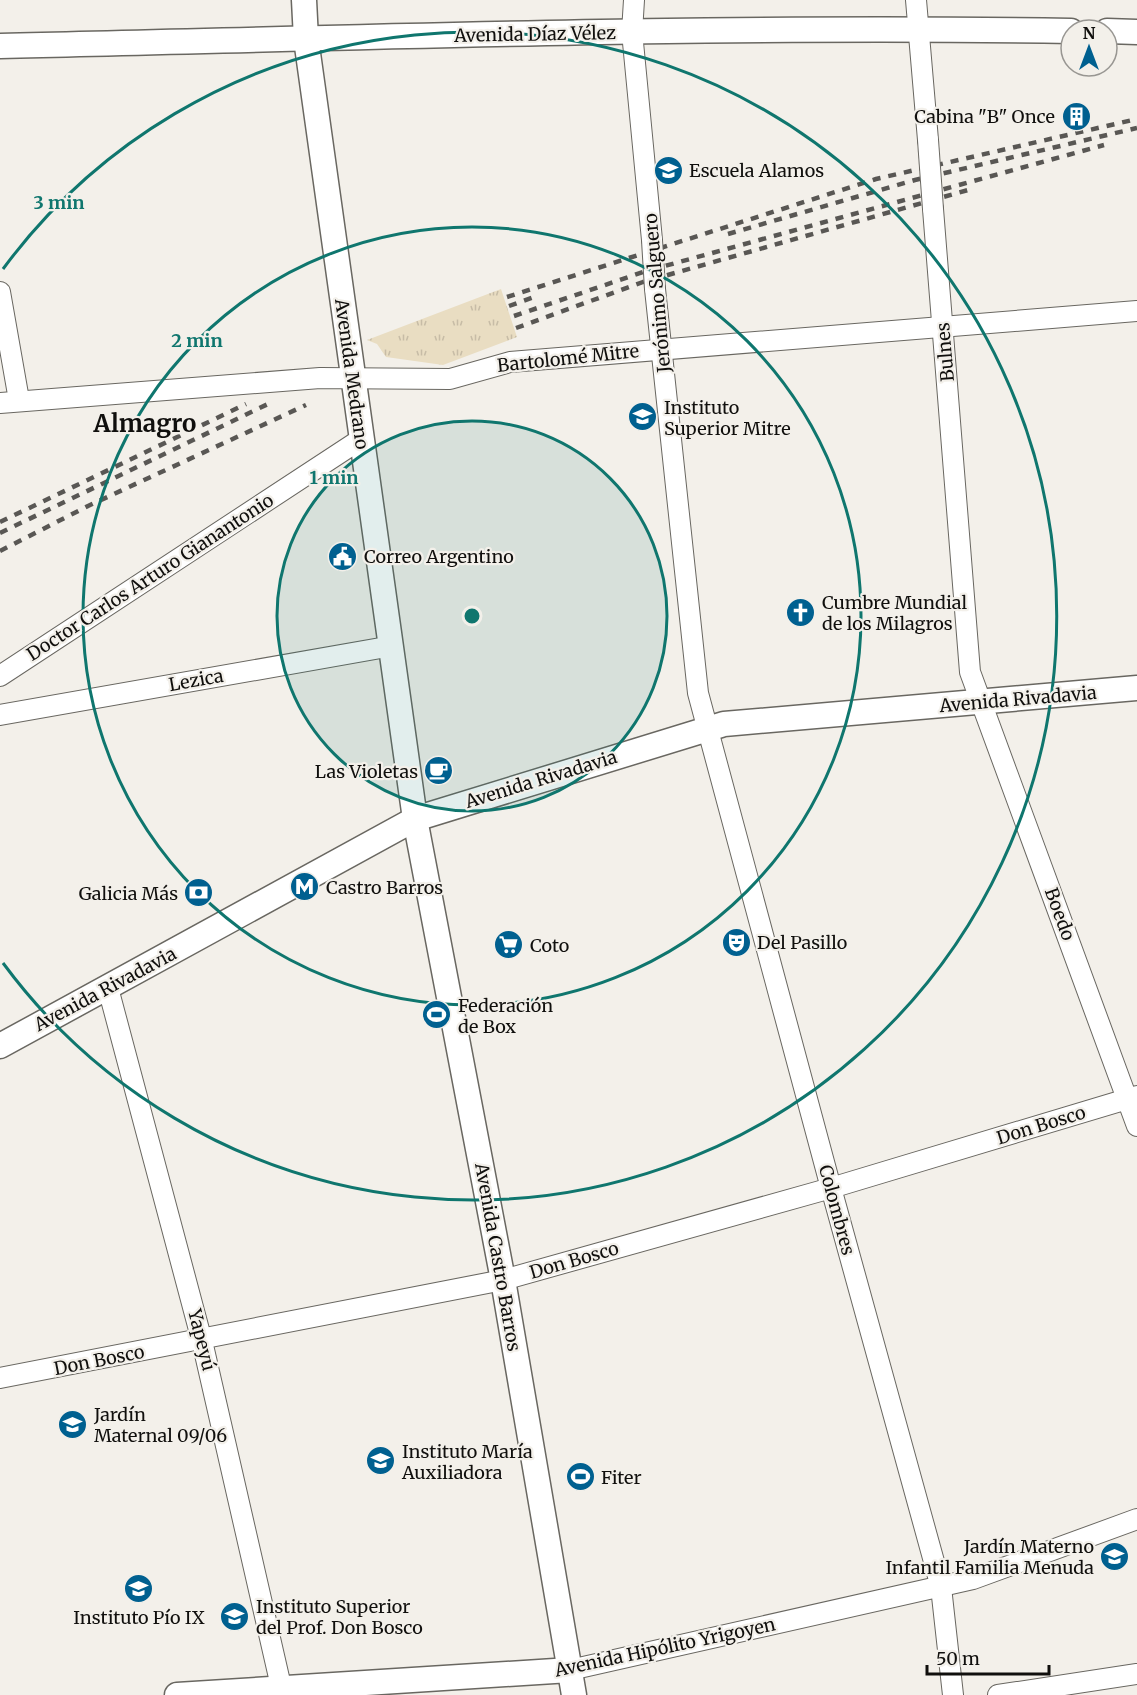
<svg xmlns="http://www.w3.org/2000/svg" width="1137" height="1695" font-family="Merriweather,serif">
	<style>
		.park { fill: url(#park-tufts) }
		.lines { fill: none; stroke-linecap: round; stroke-linejoin: round }
		.minor-casing { stroke: #696761; stroke-width: 22 }
		.major-casing { stroke: #696761; stroke-width: 27 }
		.minor { stroke: #fff; stroke-width: 20 }
		.major { stroke: #fff; stroke-width: 24 }
		.rail { stroke: #595754; stroke-width: 4.5; stroke-dasharray: 8 8; stroke-linecap: butt }
		.minor-bridge-casing { stroke: #696761; stroke-width: 22; stroke-linecap: butt }
		.minor-bridge { stroke: #fff; stroke-width: 20 }
		.ring { fill: none; stroke: #0f766e; stroke-width: 3 }
		.labels { text-anchor: middle; dominant-baseline: central; stroke-width: 4.5; stroke-linejoin: round; paint-order: stroke }
		.street-label { font-size: 18px; fill: #100f0d; stroke: #f3f0ea }
		.poi-label { font-size: 18px; fill: #100f0d; stroke: #f3f0ea; text-anchor: start }
		.district-label { font-size: 24px; font-weight: bold; fill: #100f0d; stroke: #f3f0ea }
		.centre { fill: #0f766e; stroke: #f3f0ea; stroke-width: 3 }
		.ring-label { font-size: 18px; text-anchor: middle; font-weight: bold; fill: #0f766e; stroke: #f3f0ea; stroke-width: 4.5; stroke-linejoin: round; paint-order: stroke }
	</style>
	<defs>
		<pattern id="park-tufts" width="24" height="20" patternUnits="userSpaceOnUse" patternTransform="scale(1.5)"><rect width="24" height="20" fill="#e9ddc2"/><path d="M3 7l-1-3M5 7V3M7 7l1-3M15 17l-1-3M17 17v-4M19 17l1-3" fill="none" stroke="#c7bca6"/></pattern>
	</defs>
	<rect width="100%" height="100%" fill="#f3f0ea"/>
	<!-- park -->
	<path class="park" d="M501,289L517,337L443,365L386,357L377,344L367,340Z"/>
	<g class="lines">
		<defs>
			<g id="minor">
				<path d="M634,0L632,32L652,240"/>
				<path d="M916,0L928,140"/>
				<path d="M933,209L970,672L1137,1126"/>
				<path d="M655,289L698,693L831,1188L941,1587L953,1695"/>
				<path d="M0,292L19,400"/>
				<path d="M0,403L320,378L450,379L510,362L1137,311"/>
				<path d="M0,676L361,439"/>
				<path d="M0,715L392,646"/>
				<path d="M108,988L202,1341L283,1695"/>
				<path d="M0,1378L503,1280L831,1188L1137,1096"/>
				<path d="M570,1670L973,1579L1137,1519"/>
				<path d="M998,1695L1137,1674"/>
			</g>
			<g id="major">
				<path d="M304,0L306,39L415,819L503,1280L574,1695"/>
				<path d="M1107,31L1137,32"/>
				<path d="M0,46C357,38 714,25 1071,31"/>
				<path d="M0,1046L415,819L724,724L1137,688"/>
				<path d="M177,1695L570,1670"/>
			</g>
		</defs>
		<!-- minor casing -->
		<use href="#minor" class="minor-casing"/>
		<!-- major casing -->
		<use href="#major" class="major-casing"/>
		<!-- minor -->
		<use href="#minor" class="minor"/>
		<!-- major -->
		<use href="#major" class="major"/>
		<!-- rail -->
		<g class="rail">
			<path d="M728,234L915,180L1137,128"/>
			<path d="M507,297L876,179L1137,119"/>
			<path d="M509,306L534,297"/>
			<path d="M514,316L643,272L1104,145"/>
			<path d="M516,328L643,282L968,190"/>
			<path d="M0,522L246,404"/>
			<path d="M0,533L268,404"/>
			<path d="M0,551L88,506L306,405"/>
		</g>
		<defs>
			<g id="minor-bridge">
				<path d="M928,140L933,209"/>
				<path d="M652,240L655,289"/>
			</g>
		</defs>
		<!-- minor-bridge casing -->
		<use href="#minor-bridge" class="minor-bridge-casing"/>
		<!-- minor-bridge -->
		<use href="#minor-bridge" class="minor-bridge"/>
	</g>
	<!-- distance rings -->
	<circle cx="472" cy="616" r="195" fill="#0f766e" fill-opacity=".12"/>
	<g class="ring">
		<circle cx="472" cy="616" r="195"/>
		<circle cx="472" cy="616" r="389"/>
		<path d="M3 269A584 584 0 1 1 3 963"/>
	</g>
	<!-- icons -->
	<defs>
		<symbol id="building-disc" viewBox="-11 -11 22 22"><circle r="9.5" fill="#006090" stroke="#f3f0ea"/><path d="M-4-6H4V6H1V3H-1V6H-4ZM-2.5-4.3h1.7v1.8h-1.7ZM.8-4.3h1.7v1.8H.8ZM-2.5-1h1.7V.8h-1.7ZM.8-1h1.7V.8H.8Z" fill="#fff"/></symbol>
		<symbol id="school-disc" viewBox="-11 -11 22 22"><circle r="9.5" fill="#006090" stroke="#f3f0ea"/><path d="M0-5L7-2L0 1L-7-2ZM-4 1L0 2.5L4 1V4Q0 6-4 4Z" fill="#fff"/></symbol>
		<symbol id="university-disc" viewBox="-11 -11 22 22"><circle r="9.5" fill="#006090" stroke="#f3f0ea"/><path d="M0-5L7-2L0 1L-7-2ZM-4 1L0 2.5L4 1V4Q0 6-4 4Z" fill="#fff"/></symbol>
		<symbol id="civic-disc" viewBox="-11 -11 22 22"><circle r="9.5" fill="#006090" stroke="#f3f0ea"/><path d="M-.6-6.5H3V-4.5H.6V-3L4-1V1h2V6H-6V1h2V-1L-.6-3ZM-1.2 2.5V6h2.4V2.5Z" fill="#fff"/></symbol>
		<symbol id="church-disc" viewBox="-11 -11 22 22"><circle r="9.5" fill="#006090" stroke="#f3f0ea"/><path d="M-1.2-6h2.4v3.5h3.3v2.4h-3.3V6h-2.4V-.1h-3.3v-2.4h3.3Z" fill="#fff"/></symbol>
		<symbol id="cafe-disc" viewBox="-11 -11 22 22"><circle r="9.5" fill="#006090" stroke="#f3f0ea"/><path d="M-5.5-4.5H6V0H3Q3 3.5 0 3.5H-2.5Q-5.5 3.5-5.5 0ZM3-3.2v2h1.7v-2ZM-6 4.5H4V6H-6Z" fill="#fff"/></symbol>
		<symbol id="metro-disc" viewBox="-11 -11 22 22"><circle r="9.5" fill="#006090" stroke="#f3f0ea"/><path d="M-5.5 5V-5H-3L0 0L3-5H5.5V5H3V-.5L0 4L-3-.5V5Z" fill="#fff"/></symbol>
		<symbol id="bank-disc" viewBox="-11 -11 22 22"><circle r="9.5" fill="#006090" stroke="#f3f0ea"/><path d="M-6-4H6V4H-6ZM0-2.3a2.3 2.3 0 1 0 0 4.6a2.3 2.3 0 1 0 0-4.6Z" fill="#fff"/></symbol>
		<symbol id="theatre-disc" viewBox="-11 -11 22 22"><circle r="9.5" fill="#006090" stroke="#f3f0ea"/><path d="M-5-5.5Q0-4 5-5.5V0Q5 5 0 6Q-5 5-5 0ZM-3.3-2.5H-1v1.5H-3.3ZM1-2.5H3.3v1.5H1ZM-2.8 1Q0 5.5 2.8 1Z" fill="#fff"/></symbol>
		<symbol id="supermarket-disc" viewBox="-11 -11 22 22"><circle r="9.5" fill="#006090" stroke="#f3f0ea"/><path d="M-6-5.5h2.5l.6 2H6L4.5 2H-2.5L-4.4-4H-6ZM-1.5 3.2a1.3 1.3 0 1 0 .1 0ZM3 3.2a1.3 1.3 0 1 0 .1 0Z" fill="#fff"/></symbol>
		<symbol id="stadium-disc" viewBox="-11 -11 22 22"><circle r="9.5" fill="#006090" stroke="#f3f0ea"/><path d="M0-5a6.5 5 0 1 0 0 10a6.5 5 0 1 0 0-10ZM-3.5-1.8h7v3.6h-7Z" fill="#fff"/></symbol>
	</defs>
	<g fill-rule="evenodd">
		<use href="#building-disc" x="1060" y="100" width="33" height="33"/>
		<use href="#school-disc" x="652" y="154" width="33" height="33"/>
		<use href="#university-disc" x="626" y="400" width="33" height="33"/>
		<use href="#civic-disc" x="326" y="540" width="33" height="33"/>
		<use href="#church-disc" x="784" y="596" width="33" height="33"/>
		<use href="#cafe-disc" x="422" y="754" width="33" height="33"/>
		<use href="#metro-disc" x="288" y="870" width="33" height="33"/>
		<use href="#bank-disc" x="182" y="876" width="33" height="33"/>
		<use href="#theatre-disc" x="720" y="926" width="33" height="33"/>
		<use href="#supermarket-disc" x="492" y="928" width="33" height="33"/>
		<use href="#stadium-disc" x="420" y="998" width="33" height="33"/>
		<use href="#school-disc" x="56" y="1408" width="33" height="33"/>
		<use href="#school-disc" x="364" y="1444" width="33" height="33"/>
		<use href="#stadium-disc" x="564" y="1460" width="33" height="33"/>
		<use href="#school-disc" x="1098" y="1540" width="33" height="33"/>
		<use href="#school-disc" x="122" y="1572" width="33" height="33"/>
		<use href="#university-disc" x="218" y="1600" width="33" height="33"/>
	</g>
	<g class="labels">
		<!-- street labels -->
		<g class="street-label">
			<text transform="translate(535 34) rotate(-1)">Avenida Díaz Vélez</text>
			<text transform="translate(657 293) rotate(-95)">Jerónimo Salguero</text>
			<text transform="translate(945 352) rotate(-95)">Bulnes</text>
			<text transform="translate(568 358) rotate(-6)">Bartolomé Mitre</text>
			<text transform="translate(352 374) rotate(82)">Avenida Medrano</text>
			<text transform="translate(150 577) rotate(-33)">Doctor Carlos Arturo Gianantonio</text>
			<text transform="translate(196 680) rotate(-10)">Lezica</text>
			<text transform="translate(1018 699) rotate(-5)">Avenida Rivadavia</text>
			<text transform="translate(541 779) rotate(-17)">Avenida Rivadavia</text>
			<text transform="translate(1060 914) rotate(70)">Boedo</text>
			<text transform="translate(105 989) rotate(-28)">Avenida Rivadavia</text>
			<text transform="translate(1041 1125) rotate(-17)">Don Bosco</text>
			<text transform="translate(837 1210) rotate(75)">Colombres</text>
			<text transform="translate(498 1257) rotate(80)">Avenida Castro Barros</text>
			<text transform="translate(574 1260) rotate(-16)">Don Bosco</text>
			<text transform="translate(202 1340) rotate(76)">Yapeyú</text>
			<text transform="translate(99 1360) rotate(-11)">Don Bosco</text>
			<text transform="translate(665 1647) rotate(-12)">Avenida Hipólito Yrigoyen</text>
		</g>
		<!-- poi labels -->
		<g class="poi-label">
			<text x="1055" y="116" text-anchor="end">Cabina "B" Once</text>
			<text x="689" y="170">Escuela Alamos</text>
			<text x="664" y="407">Instituto<tspan x="664" dy="21">Superior Mitre</tspan></text>
			<text x="364" y="556">Correo Argentino</text>
			<text x="822" y="602">Cumbre Mundial<tspan x="822" dy="21">de los Milagros</tspan></text>
			<text x="418" y="771" text-anchor="end">Las Violetas</text>
			<text x="326" y="887">Castro Barros</text>
			<text x="178" y="893" text-anchor="end">Galicia Más</text>
			<text x="757" y="942">Del Pasillo</text>
			<text x="530" y="945">Coto</text>
			<text x="458" y="1005">Federación<tspan x="458" dy="21">de Box</tspan></text>
			<text x="94" y="1414">Jardín<tspan x="94" dy="21">Maternal 09/06</tspan></text>
			<text x="402" y="1451">Instituto María<tspan x="402" dy="21">Auxiliadora</tspan></text>
			<text x="601" y="1477">Fiter</text>
			<text x="1094" y="1546" text-anchor="end">Jardín Materno<tspan x="1094" dy="21">Infantil Familia Menuda</tspan></text>
			<text x="256" y="1606">Instituto Superior<tspan x="256" dy="21">del Prof. Don Bosco</tspan></text>
			<text x="139" y="1617" text-anchor="middle">Instituto Pío IX</text>
		</g>
		<!-- district labels -->
		<g class="district-label">
			<text x="145" y="423">Almagro</text>
		</g>
	</g>
	<circle cx="472" cy="616" r="9" class="centre"/>
	<g class="ring-label">
		<text x="59" y="209">3 min</text>
		<text x="197" y="347">2 min</text>
		<text x="334" y="484">1 min</text>
	</g>
	<!-- north arrow -->
	<g transform="translate(1089 48)"><circle r="28" fill="#f3f0ea" stroke="#989692" stroke-width="1.5"/>
	<path d="M0-4.5L10 22L0 15L-10 22Z" fill="#006090"/>
	<text y="-9" font-size="16" font-weight="bold" text-anchor="middle" fill="#100f0d">N</text>
	</g>
	<!-- scale -->
	<path d="M927 1665v9h122v-9" fill="none" stroke="#100f0d" stroke-width="3"/>
	<text x="936" y="1665" font-size="18" fill="#100f0d" stroke="#f3f0ea" stroke-width="4.5" paint-order="stroke">50 m</text>
</svg>
